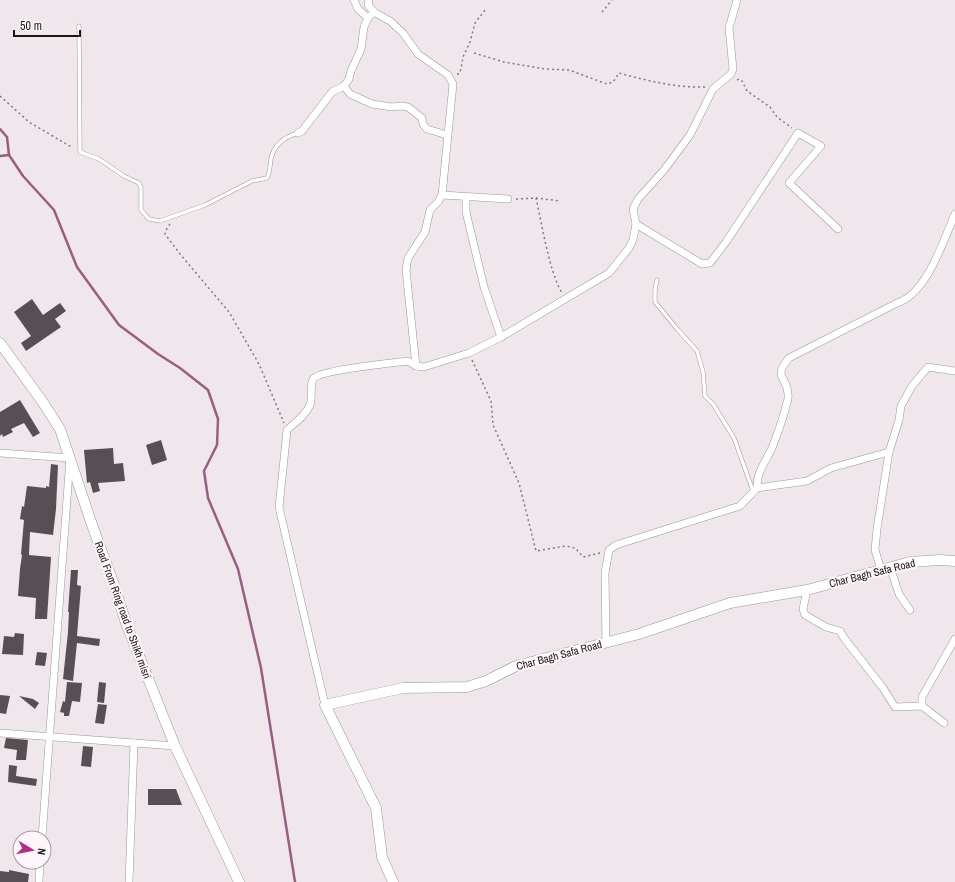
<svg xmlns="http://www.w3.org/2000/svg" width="955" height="882" font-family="'Archivo Narrow',sans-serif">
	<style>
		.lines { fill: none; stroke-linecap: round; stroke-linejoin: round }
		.stream { stroke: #9d5d81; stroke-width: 2.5 }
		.building { fill: #564f53 }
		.lane-casing { stroke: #9d9699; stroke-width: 4.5 }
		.street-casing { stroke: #9d9699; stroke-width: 8 }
		.secondary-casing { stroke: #9d9699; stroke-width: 11 }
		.path { stroke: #7e797c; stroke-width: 1.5; stroke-dasharray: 2 3; stroke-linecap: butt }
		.lane { stroke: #fff; stroke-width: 3.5 }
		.street { stroke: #fff; stroke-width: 7 }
		.secondary { stroke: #fff; stroke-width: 10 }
		.labels { text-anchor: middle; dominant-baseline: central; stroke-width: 4; stroke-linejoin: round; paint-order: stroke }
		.street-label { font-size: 11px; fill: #1a1718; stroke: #fdf5f9 }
	</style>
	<rect width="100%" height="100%" fill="#efe7eb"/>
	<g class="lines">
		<!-- stream -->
		<g class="stream">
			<path d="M0,129L7,137L9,155L23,176L54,210L77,267L119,325L158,354L180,368L208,390L218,419L217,445L204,471L208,498L238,569L261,668L295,882"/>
			<path d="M0,156L9,155"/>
		</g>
	</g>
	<!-- building -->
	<g class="building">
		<path d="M32,299L43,315L60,303L66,311L55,319L61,327L26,351L21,343L31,336L14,312Z"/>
		<path d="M20,400L40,433L33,437L24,423L11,429L13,432L3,437L2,434L0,436V412Z"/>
		<path d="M161,440L167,460L152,465L146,445Z"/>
		<path d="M113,448L114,464L123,463L125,481L98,483L100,491L93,493L90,482L87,483L84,450Z"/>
		<path d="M51,464L58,465L56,509L53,535L30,532L29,555L51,557L47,619H35L36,598L18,596L20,569L22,555L21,554L24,520L20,519L22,506L24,507L27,486L46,488V486L49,487Z"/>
		<path d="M71,570H78L77,585L81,586L77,636L100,639L99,646L77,643L73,681L63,679L68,632L69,612H68Z"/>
		<path d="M15,633L24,634L23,655L2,654L4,636L14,637Z"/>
		<path d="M37,652L47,653L45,666L35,665Z"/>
		<path d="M67,682L82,683L80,702L72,701L69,716H64V713L60,712L63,701L65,702Z"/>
		<path d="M99,682L106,683L104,703L97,702Z"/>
		<path d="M0,695L10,696L6,714L0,713Z"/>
		<path d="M19,696L33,699L39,703L35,709Z"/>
		<path d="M98,704L107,705L104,724L95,723Z"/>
		<path d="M6,738L28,740L26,760H16L17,750L4,748Z"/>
		<path d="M83,746L93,747L91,767L81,766Z"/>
		<path d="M9,765L17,766L16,776L37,779L36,786L8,782Z"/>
		<path d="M148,789H176L182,805H148Z"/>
		<path d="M9,870L29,874L28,882H0V871L9,872Z"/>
	</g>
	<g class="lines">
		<defs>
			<g id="lane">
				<path d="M79,26L80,152L99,159L124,176L139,183L141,188V210L149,219L160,221L205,205L252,181L267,178C270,172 270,165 271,159C274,144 284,137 298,133"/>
				<path d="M657,280L655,290V302L678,330L697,351L703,372L705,396L713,404L734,438L753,491"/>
			</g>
			<g id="street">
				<path d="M354,0L358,9L368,18"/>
				<path d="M369,0L368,5L374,12L390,21L403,33L418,54L448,75L453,84L442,195L438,202L430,210L425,232L408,258L406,270L416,366"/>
				<path d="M344,86L350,94L372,104L392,107L401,106L408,107L422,118L423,124L427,129L447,135"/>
				<path d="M298,133L302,131L332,92L344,86L349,79L351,71L361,49L364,27L368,18L374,12"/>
				<path d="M442,195L508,199"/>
				<path d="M466,197V212L484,287L501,337"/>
				<path d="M636,224L702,264L710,263L726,242L798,133L821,146L789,183L838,229"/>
				<path d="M0,453L70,458L42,838"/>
				<path d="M757,488C756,473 766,461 772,448C777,434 783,420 786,406C787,403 789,398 788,394C787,375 772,379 789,358L897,303C927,294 943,241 955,214"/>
				<path d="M890,567L899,594L910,610"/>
				<path d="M881,570L875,550L877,529L889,452L899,420L901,406L912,386L928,367L955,371"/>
				<path d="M807,590L803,609L805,615L826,627L840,631L844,638L883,688L895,707L922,706L944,723"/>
				<path d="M606,643L605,573L609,550L616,545L740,506L757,488L807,481L831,468L889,452"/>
				<path d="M325,705L279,507L287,430C295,423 305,416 310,405C313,399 309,383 314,378C322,370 392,363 408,361L416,366L424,367L469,353L501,337L609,273L629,248L633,240L636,224L633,209L638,199L664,170L690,135L713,89L731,74L733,69L729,28L737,0"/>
				<path d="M922,706V697L955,639"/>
				<path d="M0,733L175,746"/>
				<path d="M39,882L40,862"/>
				<path d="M129,882L134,743"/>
			</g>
			<g id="secondary">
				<path d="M0,343L42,401L60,429L91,522L114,585L126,623L175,746L239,882"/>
				<path d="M393,882L382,857L376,808L325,705L403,688L467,687L486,681L516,666L639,634L730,603L807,590L910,562L940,560L955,561"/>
			</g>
		</defs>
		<!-- lane casing -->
		<use href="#lane" class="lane-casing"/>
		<!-- street casing -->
		<use href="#street" class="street-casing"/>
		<!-- secondary casing -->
		<use href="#secondary" class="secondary-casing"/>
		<!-- path -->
		<g class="path">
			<path d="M602,12L612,0"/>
			<path d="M474,53L504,62L545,69L569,70L607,84L613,82L619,73C648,81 677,88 706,87"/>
			<path d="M457,74H459L461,69L463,57L470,42L475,23L485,10"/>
			<path d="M737,80L739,79L742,81L747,91L770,107L777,117L792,128"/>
			<path d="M0,96L29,122L73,148"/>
			<path d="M536,198C542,224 549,271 562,293"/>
			<path d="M516,199L536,198L560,201"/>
			<path d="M170,224L167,228L165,234L180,254L229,312L259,364L284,423"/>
			<path d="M472,360L491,401L493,425L519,483L536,551L566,546L575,548L583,557L600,553"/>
		</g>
		<!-- lane -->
		<use href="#lane" class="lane"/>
		<!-- street -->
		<use href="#street" class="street"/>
		<!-- secondary -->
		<use href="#secondary" class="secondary"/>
	</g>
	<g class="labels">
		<!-- street labels -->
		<g class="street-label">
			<text transform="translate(872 573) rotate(-14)">Char Bagh Safa Road</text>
			<text transform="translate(123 610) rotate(70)">Road From Ring road to Shikh misri</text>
			<text transform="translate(559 655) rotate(-15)">Char Bagh Safa Road</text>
		</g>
	</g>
	<!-- north arrow -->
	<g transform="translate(32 850) rotate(100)"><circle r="19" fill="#fdf5f9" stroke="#a29c9f"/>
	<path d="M0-3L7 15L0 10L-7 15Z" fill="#ae3081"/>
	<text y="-6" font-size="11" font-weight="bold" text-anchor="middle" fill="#1a1718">N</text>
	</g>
	<!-- scale -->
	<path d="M14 30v6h66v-6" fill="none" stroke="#1a1718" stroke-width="2"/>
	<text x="20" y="30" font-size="12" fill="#1a1718" stroke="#fdf5f9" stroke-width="3" paint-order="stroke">50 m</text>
</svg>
